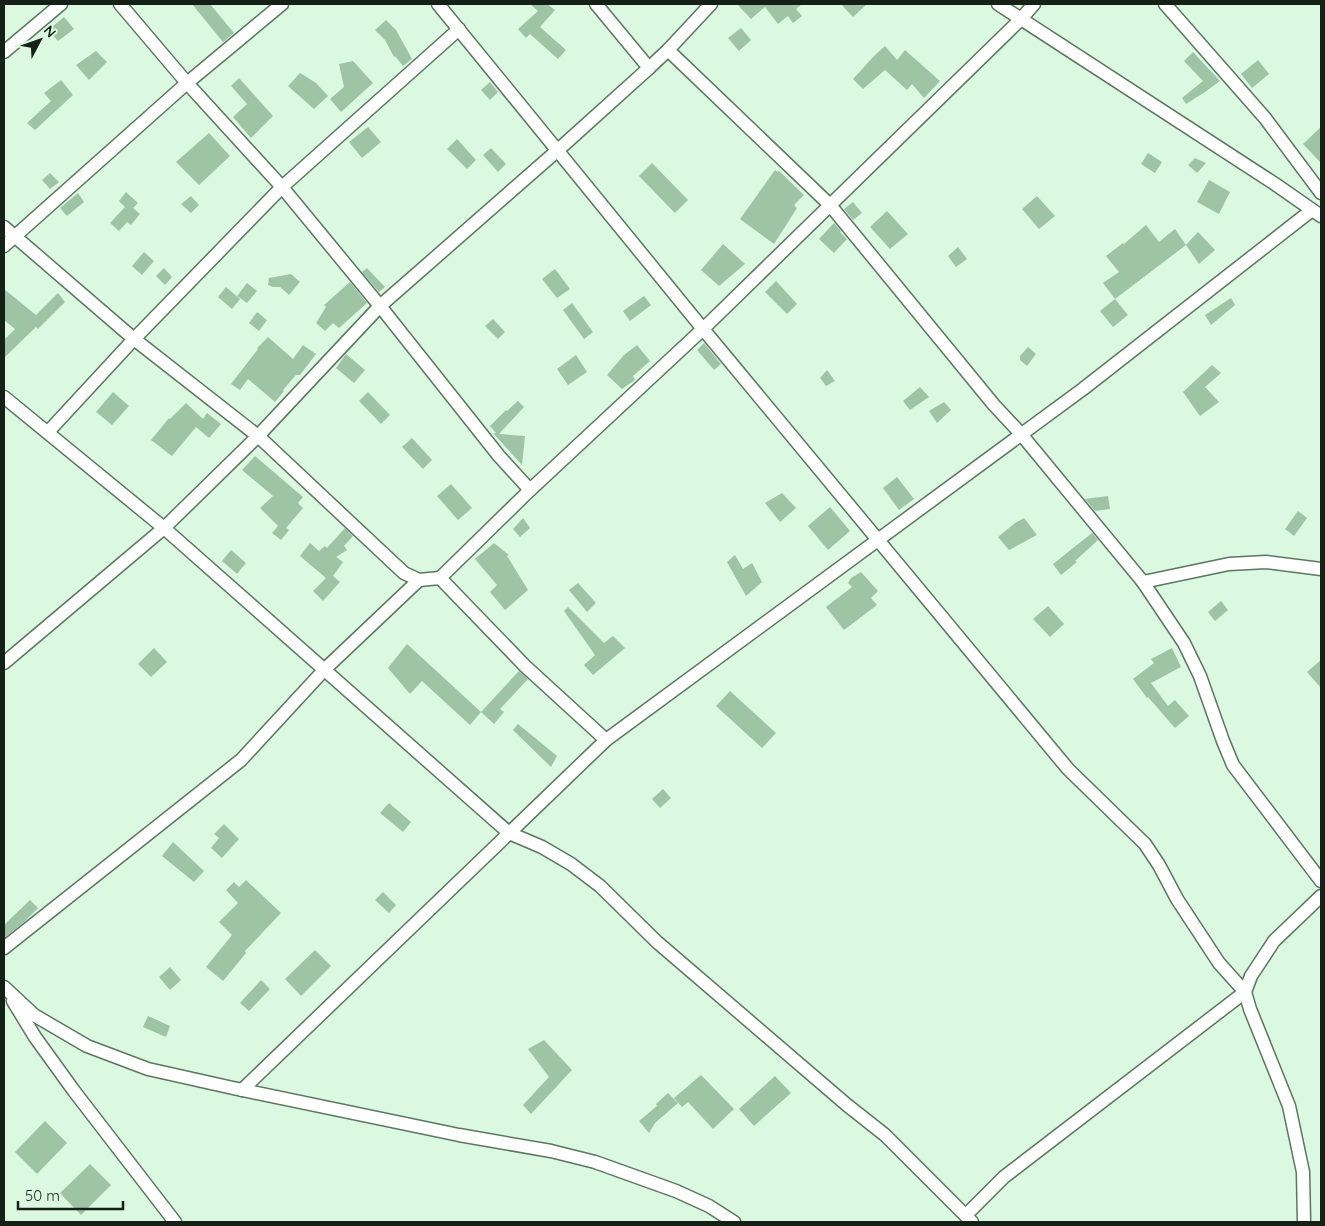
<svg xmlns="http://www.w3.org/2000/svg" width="1325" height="1226" font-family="Quicksand,sans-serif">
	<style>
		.building { fill: #9ec3a5 }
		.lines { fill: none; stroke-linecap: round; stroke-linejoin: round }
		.minor-casing { stroke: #5c7660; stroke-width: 15 }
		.minor { stroke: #fff; stroke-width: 12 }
	</style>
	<rect width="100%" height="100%" fill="#dbf9e0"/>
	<!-- building -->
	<g class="building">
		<path d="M192,4H210L234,33L223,42Z"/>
		<path d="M530,4H547L555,10L540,27L566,50L558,59L530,34L526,38L518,29L538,11Z"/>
		<path d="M737,4H802L796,9L802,16L793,23L788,16L778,24L765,7L751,19Z"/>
		<path d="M841,4H867L853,17Z"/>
		<path d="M64,17L74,29L58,41L48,30Z"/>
		<path d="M386,20L396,30L412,59L403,66L395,56L394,57L385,40L375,30Z"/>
		<path d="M741,28L751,40L739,51L728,38Z"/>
		<path d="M885,46L897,60L905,50L940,81L924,98L912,84L907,90L885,70L863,89L853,79L875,55Z"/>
		<path d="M96,51L107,62L89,80L76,65Z"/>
		<path d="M1193,52L1220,81L1205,92L1186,104L1182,98L1203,81L1184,61Z"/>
		<path d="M1258,60L1269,74L1252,88L1241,74Z"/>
		<path d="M353,61L373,83L341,112L330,99L344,87L339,64Z"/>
		<path d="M300,73L316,83L328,96L314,109L288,86Z"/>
		<path d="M239,78L273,116L251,138L233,117L247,104L231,86Z"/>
		<path d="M61,80L73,95L35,130L27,123L51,101L44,93Z"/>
		<path d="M490,82L498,92L490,100L481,90Z"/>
		<path d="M368,127L381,142L362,158L349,142Z"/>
		<path d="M1321,127V163L1303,144Z"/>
		<path d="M209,133L230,156L199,185L176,162Z"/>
		<path d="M457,139L476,160L467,169L447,149Z"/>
		<path d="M491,148L506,164L498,172L483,155Z"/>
		<path d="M1148,153L1162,162L1155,173L1141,164Z"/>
		<path d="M1195,158L1206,163L1197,173L1188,165Z"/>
		<path d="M652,163L688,200L675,213L639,176Z"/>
		<path d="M775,170L778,172L779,171L804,195L794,205L797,208L774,244L740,219Z"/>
		<path d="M50,173L59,182L50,189L42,180Z"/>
		<path d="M1209,180L1230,192L1219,214L1197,202Z"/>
		<path d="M126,192L138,203L133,208L140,214L131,225L127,222L119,231L110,223L125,207L119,201Z"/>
		<path d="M78,193L84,202L67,216L60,208Z"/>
		<path d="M191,196L199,205L191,213L181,204Z"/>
		<path d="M1037,196L1055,216L1039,229L1022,209Z"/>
		<path d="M853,202L862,213L853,220L844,209Z"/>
		<path d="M887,211L908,234L890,249L870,227Z"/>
		<path d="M834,223L841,231L840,232L847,239L834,253L819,239Z"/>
		<path d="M1146,225L1159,242L1175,229L1186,245L1115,299L1103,283L1119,272L1106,256L1123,243L1124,244Z"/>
		<path d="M1198,232L1215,250L1199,264L1186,245Z"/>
		<path d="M723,244L745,264L719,286L701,270Z"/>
		<path d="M958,247L967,259L956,267L948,256Z"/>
		<path d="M144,252L154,261L142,275L132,266Z"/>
		<path d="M164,268L172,277L165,285L156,276Z"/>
		<path d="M367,268L385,287L379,292L362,272Z"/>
		<path d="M555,269L570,289L557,298L542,279Z"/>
		<path d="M291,274L300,282L289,295L280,287H273L268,285L269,278Z"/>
		<path d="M776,281L797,304L787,314L765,292Z"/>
		<path d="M350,282L367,303L339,328L333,323L325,331L316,323L326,307L324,305Z"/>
		<path d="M247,283L257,291L247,303L237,296Z"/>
		<path d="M226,287L240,299L232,309L218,297Z"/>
		<path d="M4,289L36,315L58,293L65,302L38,329L36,327L4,358V340L15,329L4,320Z"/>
		<path d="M644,296L651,305L630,321L623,311Z"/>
		<path d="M1231,298L1235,305L1211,325L1205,315Z"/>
		<path d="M1115,299L1128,315L1113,327L1100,311Z"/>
		<path d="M572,303L593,332L584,339L563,310Z"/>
		<path d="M257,312L267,320L259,331L249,323Z"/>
		<path d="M493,319L505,332L498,339L485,326Z"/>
		<path d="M268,337L293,359L303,345L316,354L300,375H296L283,390L284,391L275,402L248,379L240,390L231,384L258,349L257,348Z"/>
		<path d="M704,343L721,364L714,370L697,350Z"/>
		<path d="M637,345L650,361L633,376L635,380L622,389L607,375L624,355Z"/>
		<path d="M1028,347L1036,354L1027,366L1020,360V356Z"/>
		<path d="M346,354L365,370L354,383L336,368Z"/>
		<path d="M576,355L587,372L568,385L557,369Z"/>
		<path d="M1212,365L1221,373L1205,387L1219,402L1200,416L1183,392Z"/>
		<path d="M827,370L835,381L826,386L820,378Z"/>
		<path d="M920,387L929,397L910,410L903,401Z"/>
		<path d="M113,392L129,406L112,425L96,412Z"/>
		<path d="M368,392L390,415L381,424L359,401Z"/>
		<path d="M518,401L524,407L499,434L525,436L522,465L493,433H496L490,426L506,410L507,411Z"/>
		<path d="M944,402L951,410L937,423L929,411Z"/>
		<path d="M186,403L203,419L207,413L221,424L209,438L196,427L172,456L151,440L169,418L170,419Z"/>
		<path d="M412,438L432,460L423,469L402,447Z"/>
		<path d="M255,456L303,497L298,503L303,508L286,528L289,530L281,540L272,533L278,526L260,508L273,496L242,470Z"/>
		<path d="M897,477L914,499L899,510L883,488Z"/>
		<path d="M451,484L472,508L458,520L437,496Z"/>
		<path d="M782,493L796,508L780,522L765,503Z"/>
		<path d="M1108,496L1110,509L1095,511L1085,499Z"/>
		<path d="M830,507L850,531L828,550L808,526Z"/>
		<path d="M1298,511L1307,518L1294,536L1285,529Z"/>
		<path d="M523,518L530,528L520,537L513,529Z"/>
		<path d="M1024,518L1037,535L1009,550L998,537L1015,523Z"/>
		<path d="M345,528L353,536L344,546L347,550L336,557L343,562L333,576L340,582L323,601L313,591L326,578L300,556L310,543L319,551L325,546L327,548Z"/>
		<path d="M1092,533L1098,540L1075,561L1077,562L1061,575L1053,564Z"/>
		<path d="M494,543L509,555L507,556L528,590L505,610L490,592L497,585L475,559Z"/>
		<path d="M231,550L246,563L237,574L222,561Z"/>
		<path d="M735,555L743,569L752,563L762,582L746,596L727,562Z"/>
		<path d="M861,572L878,591L871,598L877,605L844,630L826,607L852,587L848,583L851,578Z"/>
		<path d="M578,583L596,603L587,612L569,590Z"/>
		<path d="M1221,601L1228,610L1215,621L1208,612Z"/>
		<path d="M1048,606L1064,624L1050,637L1033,619Z"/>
		<path d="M568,607L604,643L613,636L625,648L593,675L584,665L595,655L564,611Z"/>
		<path d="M407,644L481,712L470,725L422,681L410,694L388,668Z"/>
		<path d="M154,648L167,662L151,677L138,664Z"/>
		<path d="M1172,648L1181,667L1151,683L1168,706L1175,700L1189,716L1175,728L1148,697L1147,698L1133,679L1154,663L1151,659Z"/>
		<path d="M1321,660V688L1307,672Z"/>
		<path d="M519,671L528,679L500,709L504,712L494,724L481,712Z"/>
		<path d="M730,691L776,733L762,748L716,706Z"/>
		<path d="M518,724L557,756L551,767L513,730Z"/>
		<path d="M663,789L671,798L660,808L652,799Z"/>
		<path d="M389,803L411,822L403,832L380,813Z"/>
		<path d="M224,824L239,839L222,858L211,848L219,838L214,834Z"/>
		<path d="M173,842L204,871L194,882L162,856Z"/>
		<path d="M246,880L281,913L245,951L246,953L223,981L206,967L232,935L219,922L238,903L226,890L234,882L239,887Z"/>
		<path d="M383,892L396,905L389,913L375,900Z"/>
		<path d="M30,900L38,908L24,922L4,938V925Z"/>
		<path d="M315,950L331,966L301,996L285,979Z"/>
		<path d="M170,967L181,980L170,990L159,977Z"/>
		<path d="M261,980L270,989L249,1011L240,1003Z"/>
		<path d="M148,1016L170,1026L166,1037L143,1027Z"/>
		<path d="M544,1040L572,1070L531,1114L523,1105L549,1077L528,1049Z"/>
		<path d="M701,1075L734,1109L713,1129L688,1102L682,1107L674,1098Z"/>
		<path d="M775,1076L791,1093L754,1126L739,1109Z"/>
		<path d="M668,1093L678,1103L655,1123L649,1133L639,1121L657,1106L656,1104Z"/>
		<path d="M45,1121L67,1143L37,1174L15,1152Z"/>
		<path d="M90,1164L111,1185L81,1215L60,1193Z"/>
	</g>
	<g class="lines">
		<defs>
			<g id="minor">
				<path d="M120,4L187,83L282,187L380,306L499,456L530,490"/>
				<path d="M438,4L703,329L1068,769L1145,844L1159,865L1177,899L1219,963L1245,992L1250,1009L1289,1106L1303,1172L1304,1222"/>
				<path d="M596,4L649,68"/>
				<path d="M998,4L1275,184L1321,216"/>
				<path d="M1165,4L1265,118L1321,193"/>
				<path d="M668,50L830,205L994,405L1021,434L1143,582"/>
				<path d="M4,52L61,4"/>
				<path d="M4,227L134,339L258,436L404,573L419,580L440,578L525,666L606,740L242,1090"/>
				<path d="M4,246L187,83L282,4"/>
				<path d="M4,397L164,528L509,833L542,847L571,864L600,886L657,942L847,1105L885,1135L972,1222"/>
				<path d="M48,432L134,339L282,187L459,29"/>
				<path d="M1321,569L1266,562L1229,564L1143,582L1184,643L1200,676L1223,741L1233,765L1321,881"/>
				<path d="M440,578L530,490L703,329L1021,19L1034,4"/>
				<path d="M4,663L164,528L258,436L380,306L558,150L649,68L668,50L711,4"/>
				<path d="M606,740L1083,389L1312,210"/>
				<path d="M4,948L241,760L325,669L419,580"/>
				<path d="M4,987L34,1015L87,1046L148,1069L233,1088L459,1135L551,1151L595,1162L676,1191L709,1206L734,1222"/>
				<path d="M13,1001L35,1037L74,1091L175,1222"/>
				<path d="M966,1215L1004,1177L1245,992L1251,976L1274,941L1321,896"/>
			</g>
		</defs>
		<!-- minor casing -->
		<use href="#minor" class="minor-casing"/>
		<!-- minor -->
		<use href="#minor" class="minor"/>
	</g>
	<!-- border -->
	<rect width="1325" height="1226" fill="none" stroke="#152017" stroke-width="10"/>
	<!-- north arrow -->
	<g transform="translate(40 40) rotate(49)" stroke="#dbf9e0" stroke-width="4" paint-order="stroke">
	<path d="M0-4L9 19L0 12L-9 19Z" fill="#152017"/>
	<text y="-8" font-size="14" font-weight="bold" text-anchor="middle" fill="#152017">N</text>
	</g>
	<!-- scale -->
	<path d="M18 1201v8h105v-8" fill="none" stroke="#152017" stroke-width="2.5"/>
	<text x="25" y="1201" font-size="15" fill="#152017" stroke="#dbf9e0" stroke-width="4" paint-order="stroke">50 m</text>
</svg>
